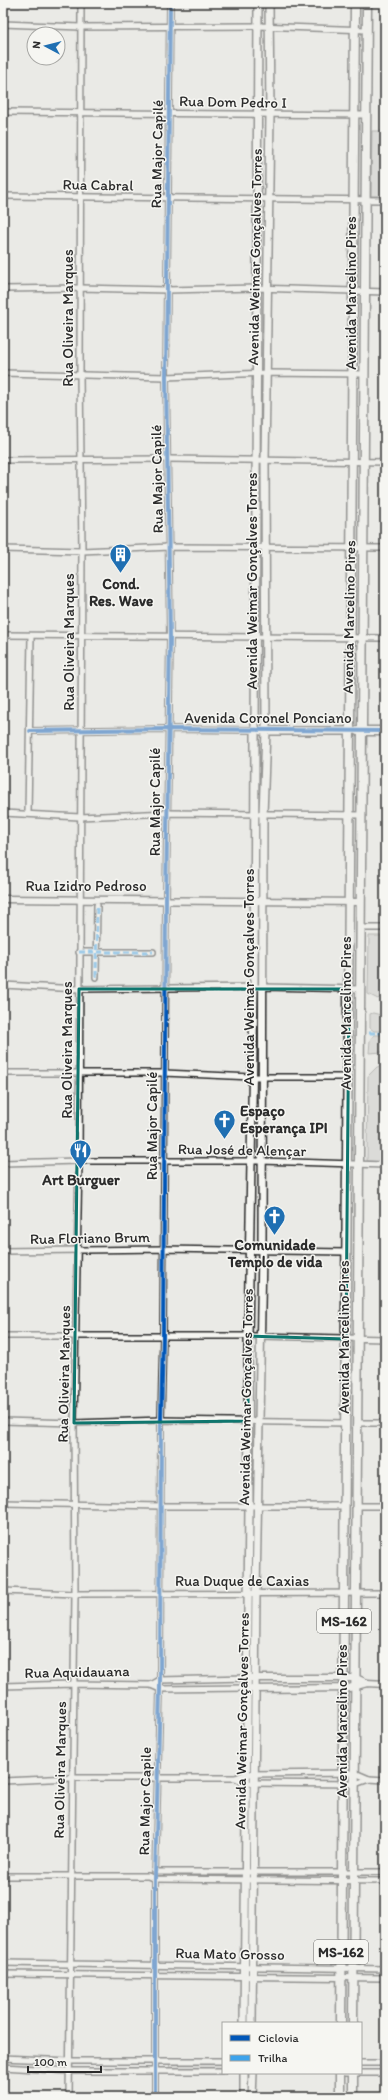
<svg xmlns="http://www.w3.org/2000/svg" width="388" height="2100" font-family="Itim,sans-serif">
	<style>
		.green { fill: #cacac7; stroke: #7a7a79 }
		.lines { fill: none; stroke-linecap: round; stroke-linejoin: round }
		.minor-casing { stroke: #2b2b2b; stroke-width: 8 }
		.tertiary-casing { stroke: #2b2b2b; stroke-width: 9 }
		.secondary-casing { stroke: #2b2b2b; stroke-width: 10 }
		.primary-casing { stroke: #2b2b2b; stroke-width: 11 }
		.minor { stroke: #f6f6f2; stroke-width: 5 }
		.tertiary { stroke: #f6f6f2; stroke-width: 6 }
		.secondary { stroke: #f6f6f2; stroke-width: 7 }
		.primary { stroke: #f6f6f2; stroke-width: 8 }
		.quiet { stroke: #3ea3eb; stroke-width: 3; stroke-dasharray: 6 3; stroke-linecap: butt }
		.cycleway-casing { stroke: #f6f6f2; stroke-width: 6 }
		.cycleway { stroke: #0057b8; stroke-width: 4 }
		.marked { fill: none; stroke: #0f766e; stroke-width: 3; stroke-linejoin: round }
		.labels { text-anchor: middle; dominant-baseline: central; stroke-width: 3; stroke-linejoin: round; paint-order: stroke }
		.shield { fill: #f6f6f2; stroke: #686867; stroke-width: 1 }
		.shield-label { font-size: 14px; font-weight: bold; fill: #2b2b2b }
		.street-label { font-size: 15px; fill: #2b2b2b; stroke: #f6f6f2 }
		.poi-label { font-size: 15px; font-weight: bold; fill: #2b2b2b; stroke: #f6f6f2 }
	</style>
	<rect width="100%" height="100%" fill="#eaeae6"/>
	<filter id="ink" filterUnits="userSpaceOnUse"><feTurbulence type="fractalNoise" baseFrequency=".025" numOctaves="2"/><feDisplacementMap in="SourceGraphic" scale="8" xChannelSelector="R" yChannelSelector="G"/><feConvolveMatrix kernelMatrix="1 2 1 2 8 2 1 2 1" color-interpolation-filters="sRGB"/></filter>
	<g filter="url(#ink)">
		<!-- green -->
		<g class="green">
			<path d="M372,131H385V196H371Z"/>
			<path d="M369,936H381L380,997L378,999L368,994Z"/>
			<path d="M373,1013L385,1016V1031H374L370,1028V1014Z"/>
			<path d="M374,1035H385V1051L383,1052L369,1053L370,1040Z"/>
			<path d="M385,1065V1162L367,1161L368,1076L377,1067Z"/>
			<path d="M254,1426L256,1428L255,1500L253,1501L252,1427Z"/>
			<path d="M169,2064H223V2070L171,2071Z"/>
		</g>
		<g class="lines">
			<defs>
				<g id="minor">
					<path d="M3,24L80,27L258,26L367,30"/>
					<path d="M3,112L366,115"/>
					<path d="M3,196L385,200"/>
					<path d="M3,289L80,288L167,290L256,288L385,292"/>
					<path d="M3,373L166,377L267,373L364,374"/>
					<path d="M3,460L169,459L385,462"/>
					<path d="M3,549L82,551L170,547L385,548"/>
					<path d="M3,635L385,638"/>
					<path d="M30,731L168,729L255,730"/>
					<path d="M3,813L80,817L168,813L361,815"/>
					<path d="M28,813L31,636"/>
					<path d="M360,928H385"/>
					<path d="M79,952H153"/>
					<path d="M96,977L97,905"/>
					<path d="M3,985L79,989L263,987L361,989"/>
					<path d="M3,1073H164L252,1077H348"/>
					<path d="M3,1163L79,1161H261L385,1165"/>
					<path d="M3,1251L163,1249L345,1252"/>
					<path d="M3,1336H259L385,1339"/>
					<path d="M3,1421L74,1423L161,1420L346,1423"/>
					<path d="M358,1423H385"/>
					<path d="M3,1503L161,1506H345"/>
					<path d="M357,1506H385"/>
					<path d="M3,1591L75,1594L385,1593"/>
					<path d="M151,1685L160,1680L246,1678"/>
					<path d="M3,1686L73,1684L151,1685L160,1689L246,1688"/>
					<path d="M236,1778L245,1783L355,1784L369,1779L385,1780"/>
					<path d="M3,1781L72,1778H236L245,1774L355,1773L369,1779"/>
					<path d="M154,1872H385"/>
					<path d="M3,1876H148L155,1879L385,1881"/>
					<path d="M3,1963L385,1969"/>
					<path d="M3,1974L385,1978"/>
					<path d="M3,2058L70,2061H223"/>
					<path d="M361,2063H385"/>
					<path d="M3,2067L69,2071H223"/>
					<path d="M346,2073H385"/>
					<path d="M69,2097L75,1594L74,1423L79,1161L82,551L80,374L81,3"/>
					<path d="M155,2097V1879L160,1689L161,1420L163,1335L166,899L170,637L166,377L170,3"/>
				</g>
				<g id="tertiary">
					<path d="M3,899L361,902"/>
					<path d="M251,1678H356L367,1683"/>
					<path d="M252,1689L349,1688L367,1683L385,1684"/>
				</g>
				<g id="secondary">
					<path d="M261,731H351"/>
					<path d="M244,2023L249,1505L248,1336L254,988L258,3"/>
					<path d="M252,2023L256,1592L262,1251L263,815L266,731L265,461L270,114L269,3"/>
					<path d="M244,2097V2073"/>
					<path d="M252,2097L253,2073"/>
				</g>
				<g id="primary">
					<path d="M358,731H385"/>
					<path d="M341,2023L355,3"/>
					<path d="M353,2023L367,3"/>
					<path d="M340,2097V2073"/>
					<path d="M353,2097V2073"/>
				</g>
			</defs>
			<!-- minor casing -->
			<use href="#minor" class="minor-casing"/>
			<!-- tertiary casing -->
			<use href="#tertiary" class="tertiary-casing"/>
			<!-- secondary casing -->
			<use href="#secondary" class="secondary-casing"/>
			<!-- primary casing -->
			<use href="#primary" class="primary-casing"/>
			<!-- minor -->
			<use href="#minor" class="minor"/>
			<!-- tertiary -->
			<use href="#tertiary" class="tertiary"/>
			<!-- secondary -->
			<use href="#secondary" class="secondary"/>
			<!-- primary -->
			<use href="#primary" class="primary"/>
			<!-- quiet -->
			<g class="quiet">
				<path d="M79,952H153"/>
				<path d="M96,977L97,905"/>
				<path d="M369,1033H385"/>
			</g>
			<defs>
				<g id="cycleway">
					<path d="M30,731L168,729L385,731"/>
					<path d="M155,2097V1879L160,1689L161,1420L163,1335L166,899L170,637L166,377L170,3"/>
				</g>
			</defs>
			<!-- cycleway casing -->
			<use href="#cycleway" class="cycleway-casing"/>
			<!-- cycleway -->
			<use href="#cycleway" class="cycleway"/>
		</g>
	</g>
	<!-- marked area -->
	<path d="M0 0H388V2100H0ZM79,989H349L346,1339L248,1336V1421L74,1423Z" fill="#eaeae6" fill-opacity=".55" fill-rule="evenodd"/>
	<path class="marked" d="M79,989H349L346,1339L248,1336V1421L74,1423Z"/>
	<!-- icons -->
	<defs>
		<symbol id="building-pin" viewBox="-11 -11 22 30"><path d="M0 17L-7.5 6A9.5 9.5 0 1 1 7.5 6Z" fill="#1f6fb2" stroke="#f6f6f2"/><path d="M-4-6H4V6H1V3H-1V6H-4ZM-2.5-4.3h1.7v1.8h-1.7ZM.8-4.3h1.7v1.8H.8ZM-2.5-1h1.7V.8h-1.7ZM.8-1h1.7V.8H.8Z" fill="#fff"/></symbol>
		<symbol id="church-pin" viewBox="-11 -11 22 30"><path d="M0 17L-7.5 6A9.5 9.5 0 1 1 7.5 6Z" fill="#1f6fb2" stroke="#f6f6f2"/><path d="M-1.2-6h2.4v3.5h3.3v2.4h-3.3V6h-2.4V-.1h-3.3v-2.4h3.3Z" fill="#fff"/></symbol>
		<symbol id="restaurant-pin" viewBox="-11 -11 22 30"><path d="M0 17L-7.5 6A9.5 9.5 0 1 1 7.5 6Z" fill="#1f6fb2" stroke="#f6f6f2"/><path d="M-5-6h1v4h1v-4h1v4h1v-4h1v5L-1.5 .5V6h-2V.5L-5-1ZM5-6V6H3V1.5H1.5Q1.5-4 5-6Z" fill="#fff"/></symbol>
	</defs>
	<g fill-rule="evenodd">
		<use href="#building-pin" x="108" y="542" width="25" height="34"/>
		<use href="#church-pin" x="212" y="1108" width="25" height="34"/>
		<use href="#restaurant-pin" x="68" y="1138" width="25" height="34"/>
		<use href="#church-pin" x="262" y="1204" width="25" height="34"/>
	</g>
	<g class="labels">
		<!-- shield labels -->
		<g class="shield">
			<rect x="317" y="1609" width="54" height="24" rx="3"/>
			<rect x="314" y="1940" width="54" height="24" rx="3"/>
		</g>
		<g class="shield-label">
			<text x="344" y="1621">MS-162</text>
			<text x="341" y="1952">MS-162</text>
		</g>
		<!-- street labels -->
		<g class="street-label">
			<text transform="translate(233 102) rotate(1)">Rua Dom Pedro I</text>
			<text transform="translate(157 154) rotate(-89)">Rua Major Capilé</text>
			<text transform="translate(98 185) rotate(1)">Rua Cabral</text>
			<text transform="translate(255 257) rotate(-89)">Avenida Weimar Gonçalves Torres</text>
			<text transform="translate(351 293) rotate(-90)">Avenida Marcelino Pires</text>
			<text transform="translate(68 318) rotate(-90)">Rua Oliveira Marques</text>
			<text transform="translate(157 479) rotate(-91)">Rua Major Capilé</text>
			<text transform="translate(252 581) rotate(-90)">Avenida Weimar Gonçalves Torres</text>
			<text transform="translate(349 617) rotate(-89)">Avenida Marcelino Pires</text>
			<text transform="translate(69 642) rotate(-90)">Rua Oliveira Marques</text>
			<text x="268" y="718">Avenida Coronel Ponciano</text>
			<text transform="translate(155 802) rotate(-90)">Rua Major Capilé</text>
			<text x="86" y="886">Rua Izidro Pedroso</text>
			<text transform="translate(249 977) rotate(-90)">Avenida Weimar Gonçalves Torres</text>
			<text transform="translate(346 1013) rotate(-90)">Avenida Marcelino Pires</text>
			<text transform="translate(67 1050) rotate(-90)">Rua Oliveira Marques</text>
			<text transform="translate(152 1126) rotate(-90)">Rua Major Capilé</text>
			<text transform="translate(242 1150) rotate(1)">Rua José de Alençar</text>
			<text transform="translate(90 1238) rotate(-1)">Rua Floriano Brum</text>
			<text transform="translate(344 1337) rotate(-90)">Avenida Marcelino Pires</text>
			<text transform="translate(64 1374) rotate(-89)">Rua Oliveira Marques</text>
			<text transform="translate(246 1397) rotate(-89)">Avenida Weimar Gonçalves Torres</text>
			<text x="242" y="1581">Rua Duque de Caxias</text>
			<text transform="translate(77 1672) rotate(-1)">Rua Aquidauana</text>
			<text transform="translate(242 1721) rotate(-89)">Avenida Weimar Gonçalves Torres</text>
			<text transform="translate(342 1721) rotate(-90)">Avenida Marcelino Pires</text>
			<text transform="translate(60 1770) rotate(-89)">Rua Oliveira Marques</text>
			<text transform="translate(145 1801) rotate(-89)">Rua Major Capile</text>
			<text transform="translate(230 1954) rotate(1)">Rua Mato Grosso</text>
		</g>
		<!-- poi labels -->
		<g class="poi-label">
			<text x="121" y="584">Cond.<tspan x="121" dy="17">Res. Wave</tspan></text>
			<text x="240" y="1111" text-anchor="start">Espaço<tspan x="240" dy="17">Esperança IPI</tspan></text>
			<text x="81" y="1180">Art Burguer</text>
			<text x="275" y="1245">Comunidade<tspan x="275" dy="17">Templo de vida</tspan></text>
		</g>
	</g>
	<!-- margin -->
	<rect width="388" height="2100" fill="none" stroke="#f6f6f2" stroke-width="16"/>
	<rect x="8" y="8" width="372" height="2084" fill="none" stroke="#2b2b2b" stroke-width="1.5" filter="url(#ink)"/>
	<!-- legend -->
	<rect x="222" y="2022" width="140" height="52" fill="#f6f6f2" stroke="#a5a5a2"/>
	<rect x="230" y="2035" width="20" height="6" fill="#0057b8" stroke="#a5a5a2"/>
	<text x="258" y="2042" font-size="12" fill="#2b2b2b">Ciclovia</text>
	<rect x="230" y="2055" width="20" height="6" fill="#3ea3eb" stroke="#a5a5a2"/>
	<text x="258" y="2062" font-size="12" fill="#2b2b2b">Trilha</text>
	<!-- north arrow -->
	<g transform="translate(46 46) rotate(277)"><circle r="19" fill="#f6f6f2" stroke="#a5a5a2"/>
	<path d="M0-3L7 15L0 10L-7 15Z" fill="#1f6fb2"/>
	<text y="-6" font-size="11" font-weight="bold" text-anchor="middle" fill="#2b2b2b">N</text>
	</g>
	<!-- scale -->
	<path d="M28 2066v6h73v-6" fill="none" stroke="#2b2b2b" stroke-width="2"/>
	<text x="34" y="2066" font-size="12" fill="#2b2b2b" stroke="#f6f6f2" stroke-width="3" paint-order="stroke">100 m</text>
</svg>
